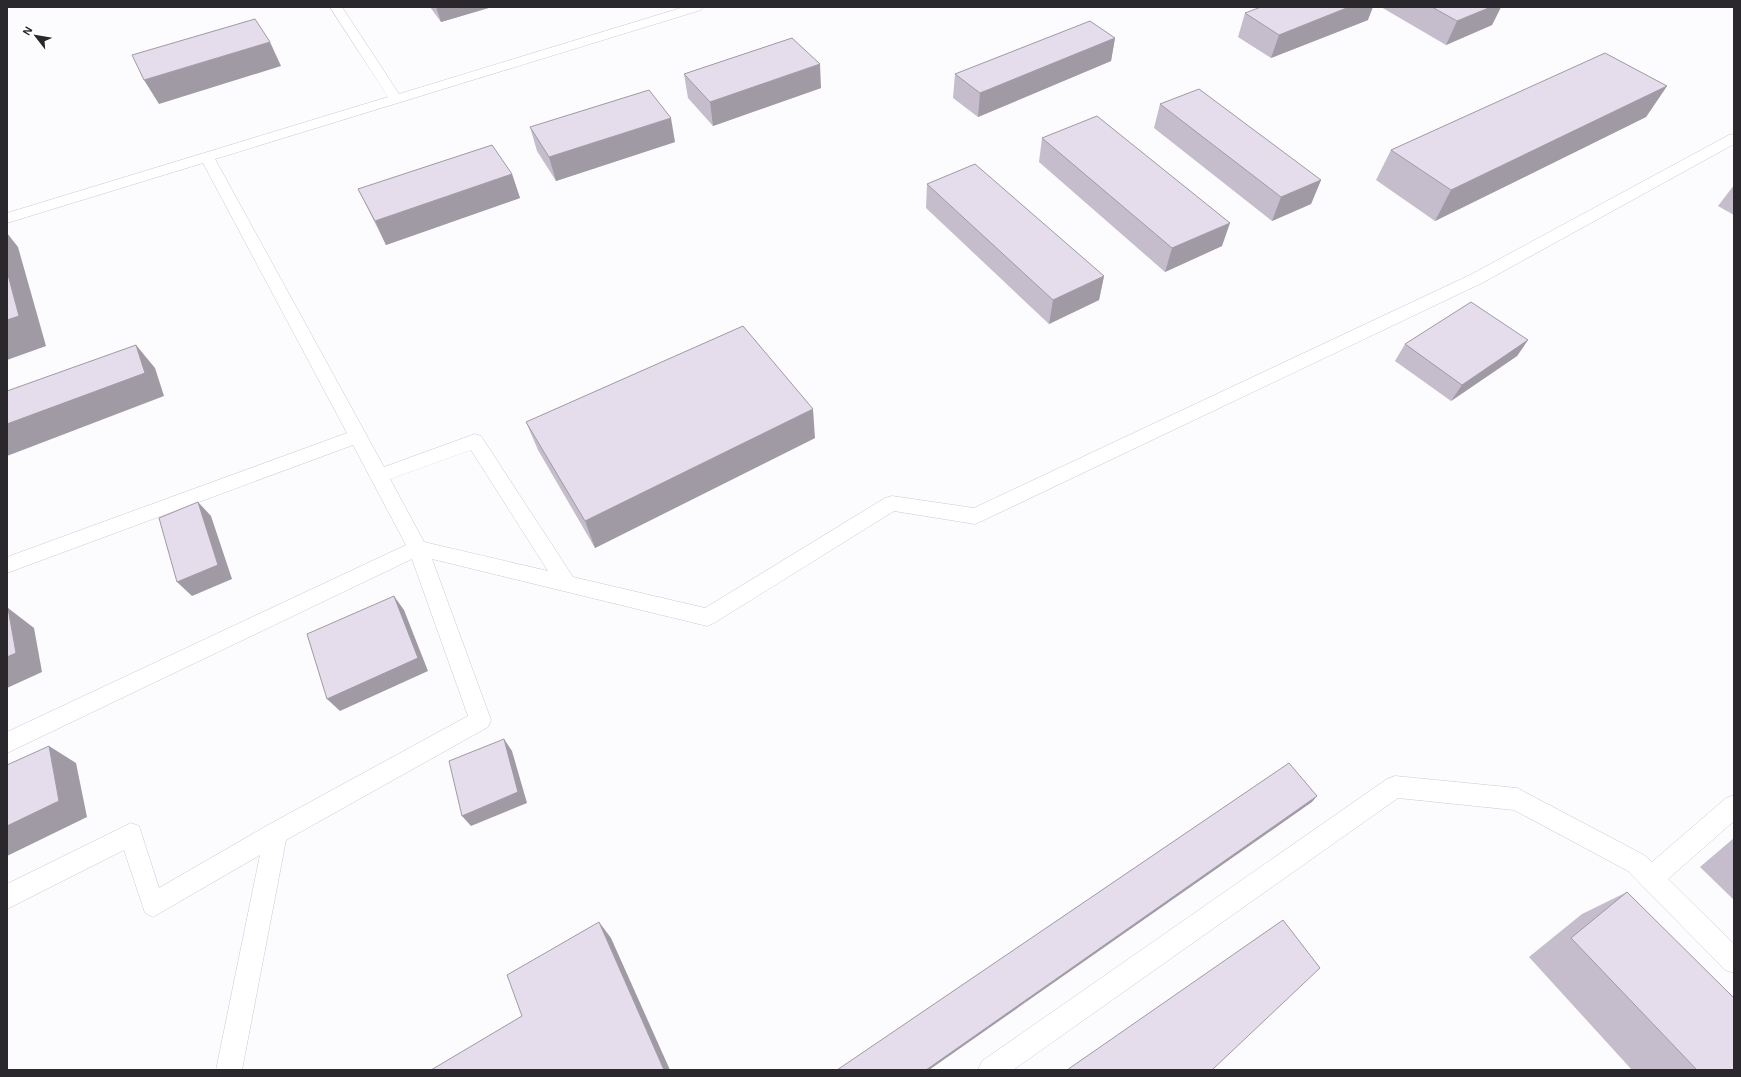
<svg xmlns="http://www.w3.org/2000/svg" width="1741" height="1077" font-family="Arial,sans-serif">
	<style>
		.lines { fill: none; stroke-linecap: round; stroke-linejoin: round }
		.lane-casing { stroke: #d0c7d6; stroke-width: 1 }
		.lane { fill: #fff; fill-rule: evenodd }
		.wall { fill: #c5bdcb }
		.shaded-wall { fill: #a09aa5 }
		.building { fill: #e5dcec; stroke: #a09aa5 }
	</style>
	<rect width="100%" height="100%" fill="#fcfbfe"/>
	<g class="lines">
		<defs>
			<g id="lane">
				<path d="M330,7H342L399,94L684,7H703L701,10L215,159L384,467L475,434L481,436L573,577L705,608L885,498L892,496L974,508L1470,275L1729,135L1734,134V144L1482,283L982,521L975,524L894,511L714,623L707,626L432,559L491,720L488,727L286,840L242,1070H216L260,855L153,917L145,913L124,850L7,909V884L131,823L139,826L159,888L268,825L468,716L412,559L7,753V732L406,545L353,445L7,573V557L347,433L203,163L7,223V213L388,97ZM471,450L548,571L424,542L390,479Z"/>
				<path d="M1395,776L1517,788L1644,855L1652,862L1726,798L1734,795V821L1668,879L1734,944V973L1725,970L1628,871L1514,810L1398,798L1013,1070H978L982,1061L1387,779Z"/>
			</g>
		</defs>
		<!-- lane casing -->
		<use href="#lane" class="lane-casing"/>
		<!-- lane -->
		<use href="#lane" class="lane"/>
	</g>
	<!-- wall -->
	<g class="wall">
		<path d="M430,7H492L441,22Z"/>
		<path d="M1381,7H1501L1492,25L1446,45Z"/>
		<path d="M1245,13L1368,20L1271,58L1238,37Z"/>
		<path d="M1115,38L1111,61L978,117L953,98L955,74Z"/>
		<path d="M684,74L821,88L713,126L688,98Z"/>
		<path d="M1667,86L1646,117L1435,221L1376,180L1391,150Z"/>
		<path d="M1160,104L1321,180L1311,204L1272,221L1154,128Z"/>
		<path d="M530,127L675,142L556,181L537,151Z"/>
		<path d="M1042,138L1222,246L1165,272L1039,162Z"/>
		<path d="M512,174L520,198L386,245L358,189Z"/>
		<path d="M927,184L1104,276L1099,300L1049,324L926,208Z"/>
		<path d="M1734,185V215L1718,206Z"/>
		<path d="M1528,340L1517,356L1451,401L1395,361L1405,344Z"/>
		<path d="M526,422L815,438L595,548L538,450Z"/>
		<path d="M1734,838V900L1700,867Z"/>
		<path d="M1627,892L1734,1070H1632L1529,957L1582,914Z"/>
	</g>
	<!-- shaded-wall -->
	<g class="shaded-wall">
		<path d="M436,7H492L441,22Z"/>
		<path d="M1349,7H1373L1368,20L1271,58L1279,35Z"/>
		<path d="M1491,7H1501L1492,25L1446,45L1457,21Z"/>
		<path d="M1115,38L1111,61L978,117L980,93Z"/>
		<path d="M270,42L281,66L159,104L144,80Z"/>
		<path d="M820,64L821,88L713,126L710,102Z"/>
		<path d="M1667,86L1646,117L1435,221L1451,190Z"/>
		<path d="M671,118L675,142L556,181L549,157Z"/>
		<path d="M512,174L520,198L386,245L375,221Z"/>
		<path d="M1321,180L1311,204L1272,221L1281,197Z"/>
		<path d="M1230,223L1222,246L1165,272L1172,248Z"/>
		<path d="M7,233L18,247L46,346L7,360Z"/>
		<path d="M1104,276L1099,300L1049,324L1053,300Z"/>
		<path d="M1528,340L1517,356L1451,401L1462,385Z"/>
		<path d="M136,345L155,368L164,396L7,456V424Z"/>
		<path d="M813,409L815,438L595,548L585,521Z"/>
		<path d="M198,502L211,516L232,579L192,596L177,582Z"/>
		<path d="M394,596L404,610L428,671L340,711L327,699Z"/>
		<path d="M8,608L34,628L42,672L7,688Z"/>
		<path d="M504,739L512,751L527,803L471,826L462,816Z"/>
		<path d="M49,746L76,763L87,817L7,856V826Z"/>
		<path d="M1317,796L1312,802L929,1070H926Z"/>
		<path d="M599,922L611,938L670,1070H664Z"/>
	</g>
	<!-- building -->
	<g class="building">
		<path d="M1261,7H1349L1279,35L1245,13Z"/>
		<path d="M1432,7H1491L1457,21Z"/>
		<path d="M255,19L270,42L144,80L132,55Z"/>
		<path d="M1090,21L1115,38L980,93L955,74Z"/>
		<path d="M792,38L820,64L710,102L684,74Z"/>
		<path d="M1605,53L1667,86L1451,190L1391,150Z"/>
		<path d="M1199,89L1321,180L1281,197L1160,104Z"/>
		<path d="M649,90L671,118L549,157L530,127Z"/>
		<path d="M1097,116L1230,223L1172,248L1042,138Z"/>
		<path d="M492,145L512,174L375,221L358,189Z"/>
		<path d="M975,164L1104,276L1053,300L927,184Z"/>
		<path d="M7,271L19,316L7,320Z"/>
		<path d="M1471,302L1528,340L1462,385L1405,344Z"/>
		<path d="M743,326L813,409L585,521L526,422Z"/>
		<path d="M136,345L145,373L7,424V391Z"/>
		<path d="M198,502L218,565L177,582L159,518Z"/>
		<path d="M394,596L418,658L327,699L307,634Z"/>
		<path d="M7,608H8L16,653L7,657Z"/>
		<path d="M504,739L518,792L462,816L449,761Z"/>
		<path d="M49,746L59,801L7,826V765Z"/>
		<path d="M1289,763L1317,796L926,1070H837Z"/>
		<path d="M1627,892L1734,998V1070H1697L1571,938Z"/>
		<path d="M1283,920L1320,968L1212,1070H1067Z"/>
		<path d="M599,922L664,1070H431L522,1016L507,975Z"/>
	</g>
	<!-- border -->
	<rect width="1741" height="1077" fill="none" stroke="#2a272d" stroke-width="16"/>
	<!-- north arrow -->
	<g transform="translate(36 36) rotate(301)" stroke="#ffffff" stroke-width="3" paint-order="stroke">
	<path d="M0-3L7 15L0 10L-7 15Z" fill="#2a272d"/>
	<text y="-6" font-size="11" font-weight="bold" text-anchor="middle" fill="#2a272d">N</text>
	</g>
</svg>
